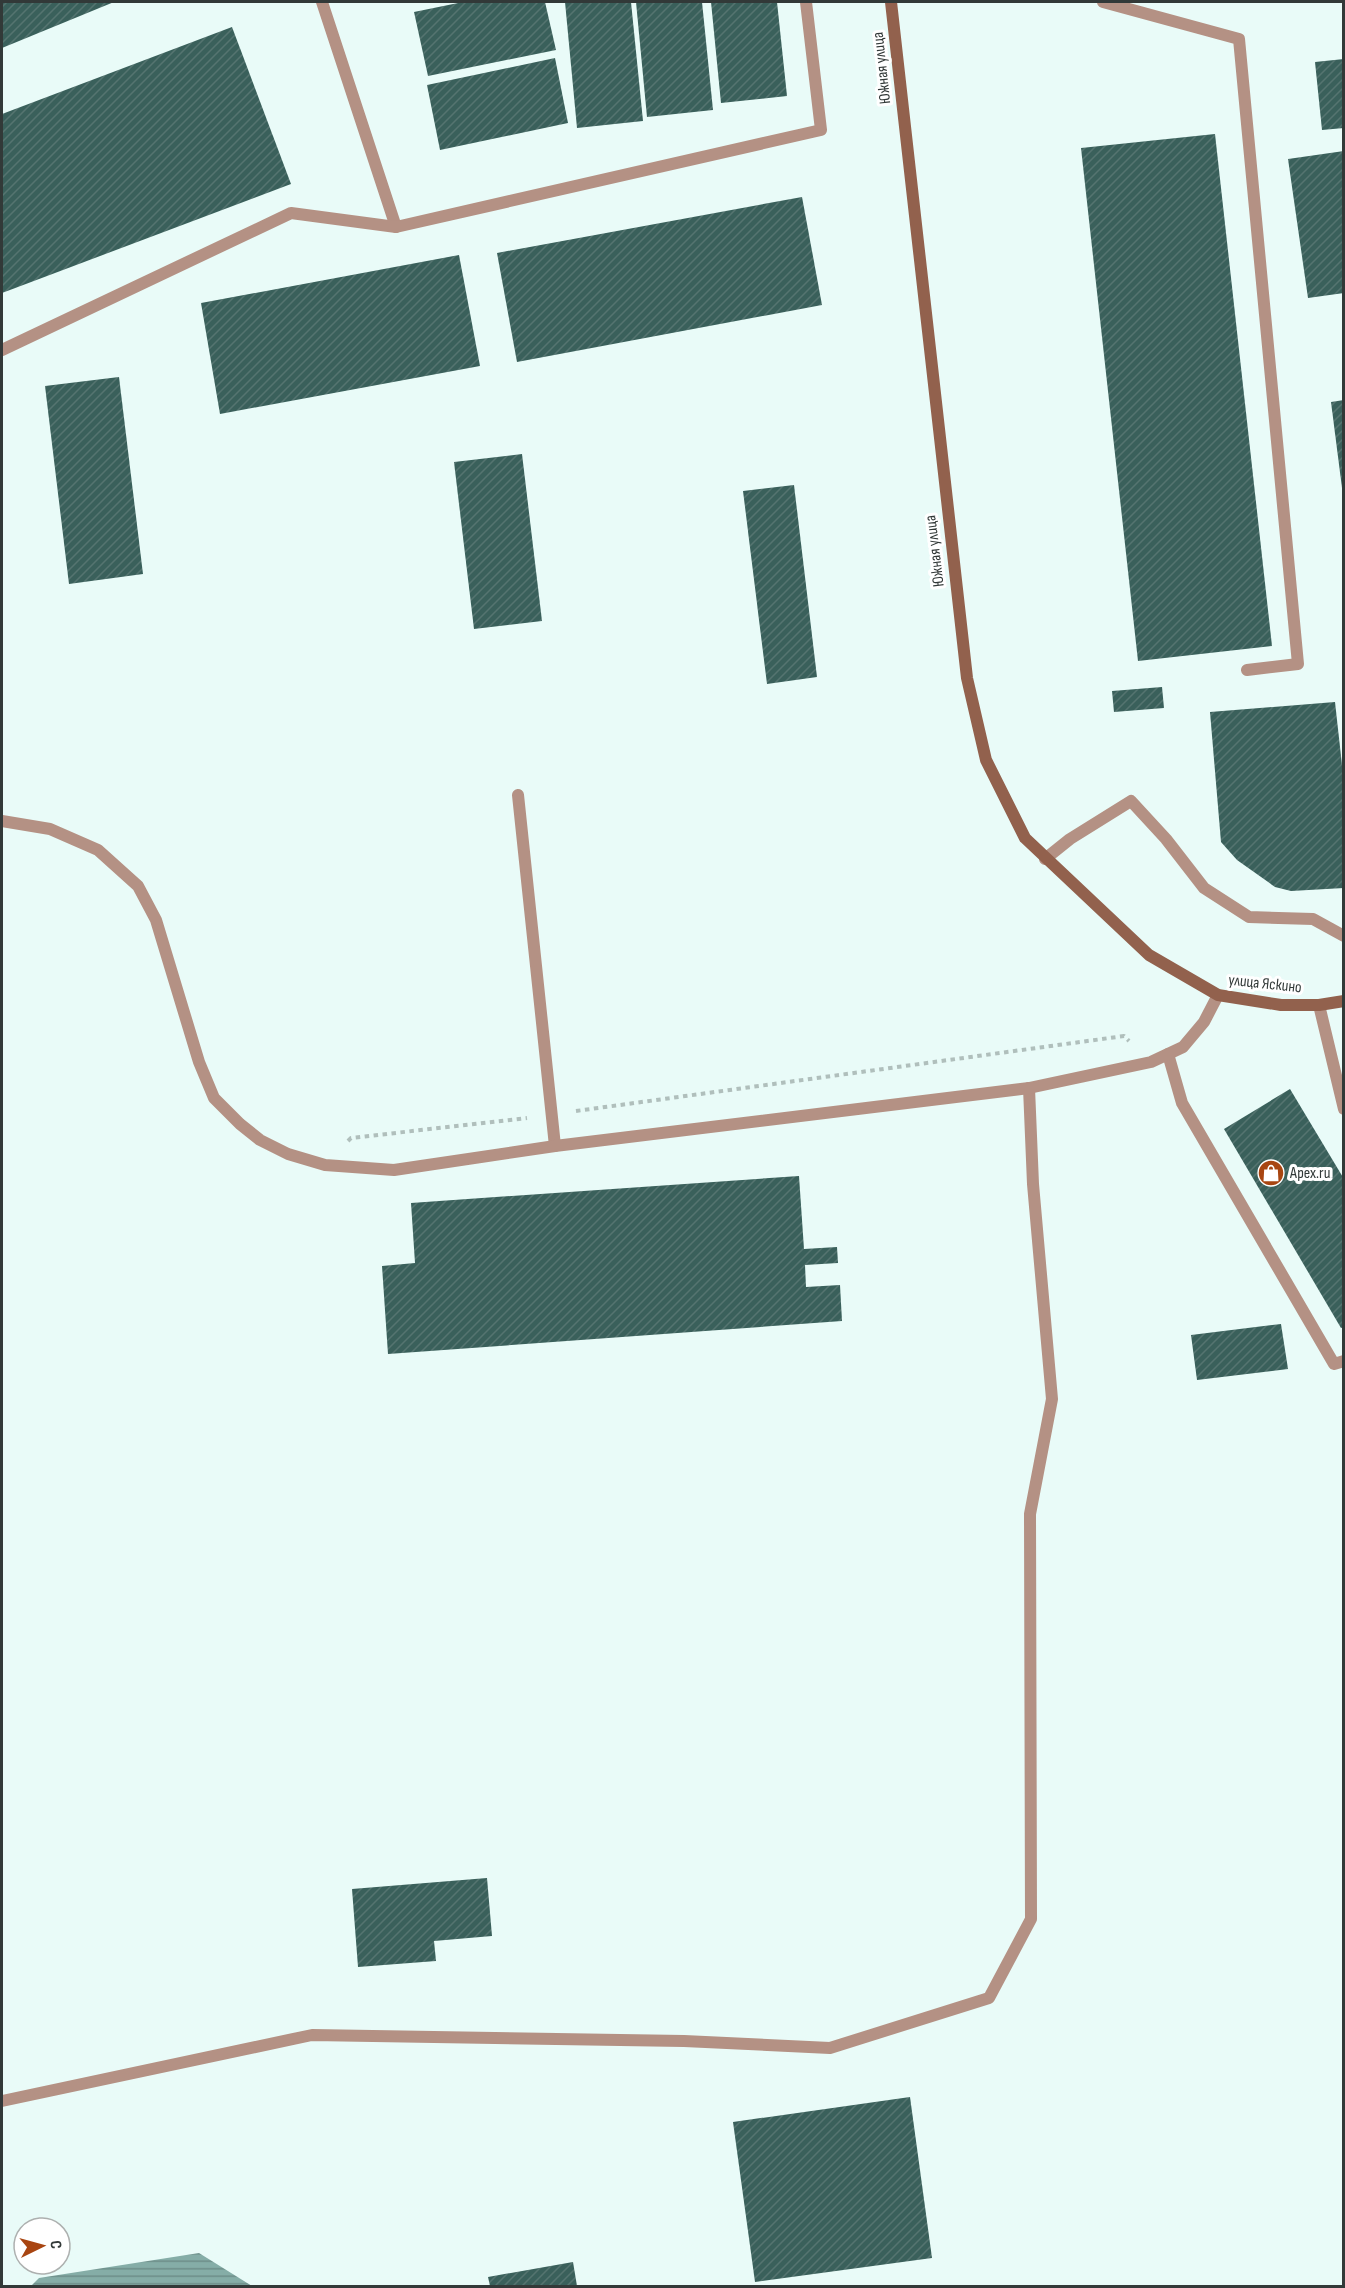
<svg xmlns="http://www.w3.org/2000/svg" width="1345" height="2288" font-family="'Sofia Sans Condensed',sans-serif">
	<style>
		.water { fill: url(#water-rules) }
		.building { fill: url(#building-hatch) }
		.lines { fill: none; stroke-linecap: round; stroke-linejoin: round }
		.path { stroke: #b0bfbc; stroke-width: 4; stroke-dasharray: 4.5 4.5; stroke-linecap: butt }
		.lane { stroke: #b49184; stroke-width: 12 }
		.street { stroke: #b49184; stroke-width: 12 }
		.secondary { stroke: #92614d; stroke-width: 12 }
		.labels { text-anchor: middle; dominant-baseline: central; stroke-width: 6; stroke-linejoin: round; paint-order: stroke }
		.street-label { font-size: 16px; fill: #323938; stroke: #fff }
		.poi-label { font-size: 16px; fill: #323938; stroke: #fff; text-anchor: start }
	</style>
	<defs>
		<pattern id="water-rules" width="6" height="5" patternUnits="userSpaceOnUse" patternTransform="scale(1.5)"><rect width="6" height="5" fill="#85ada7"/><path d="M0 2.5h6" fill="none" stroke="#6d8e89"/></pattern>
		<pattern id="building-hatch" width="6" height="6" patternUnits="userSpaceOnUse" patternTransform="scale(1.5)"><rect width="6" height="6" fill="#3a605b"/><path d="M-1 1l2-2M0 6l6-6M5 7l2-2" fill="none" stroke="#557470"/></pattern>
	</defs>
	<rect width="100%" height="100%" fill="#e9fbf8"/>
	<!-- water -->
	<path class="water" d="M199,2253L252,2286H31L39,2278Z"/>
	<!-- building -->
	<g class="building">
		<path d="M2,2H114L2,48Z"/>
		<path d="M463,2H545L556,50L428,76L414,12Z"/>
		<path d="M565,2H631L643,121L577,128Z"/>
		<path d="M636,2H702L713,110L647,117Z"/>
		<path d="M711,2H777L787,96L721,103Z"/>
		<path d="M232,27L291,184L2,293V114Z"/>
		<path d="M555,58L568,123L440,150L427,85Z"/>
		<path d="M1344,59V128L1322,130L1315,62Z"/>
		<path d="M1215,134L1272,646L1138,661L1081,148Z"/>
		<path d="M1344,151V293L1308,298L1288,159Z"/>
		<path d="M802,197L822,305L517,362L497,253Z"/>
		<path d="M459,255L480,366L220,414L201,303Z"/>
		<path d="M119,377L143,574L69,584L45,386Z"/>
		<path d="M1344,400V488H1342L1331,402Z"/>
		<path d="M522,454L542,621L474,629L454,462Z"/>
		<path d="M794,485L817,677L767,684L743,491Z"/>
		<path d="M1162,687L1164,708L1114,712L1112,691Z"/>
		<path d="M1335,702L1344,783V888L1291,891L1275,887L1237,860L1221,842L1210,712Z"/>
		<path d="M1290,1089L1344,1179V1327L1341,1328L1224,1129Z"/>
		<path d="M799,1176L804,1249L837,1247L838,1263L805,1265L806,1287L840,1285L842,1321L388,1354L382,1266L415,1263L411,1203Z"/>
		<path d="M1281,1324L1288,1369L1197,1380L1191,1335Z"/>
		<path d="M487,1878L492,1936L434,1941L436,1961L358,1967L352,1889Z"/>
		<path d="M910,2097L932,2258L755,2282L733,2122Z"/>
		<path d="M573,2262L577,2286H490L488,2277Z"/>
	</g>
	<g class="lines">
		<!-- path -->
		<g class="path">
			<path d="M576,1111L1124,1036L1129,1041"/>
			<path d="M348,1141L351,1138L527,1118"/>
		</g>
		<!-- lane -->
		<g class="lane">
			<path d="M322,2L396,227"/>
			<path d="M1103,2L1239,39L1298,664L1247,670"/>
			<path d="M2,350L291,213L396,227L821,130L806,2"/>
			<path d="M518,795L555,1146"/>
			<path d="M1045,859L1070,839L1131,801L1166,839L1204,888L1249,917L1313,919L1344,936"/>
			<path d="M1319,1005L1344,1109"/>
			<path d="M1168,1054L1182,1103L1334,1364L1344,1361"/>
			<path d="M2,2101L312,2035L684,2041L830,2048L989,1998L1031,1919L1030,1514L1052,1399L1033,1184L1029,1088"/>
		</g>
		<!-- street -->
		<path class="street" d="M2,821L50,829L98,850L138,886L156,920L199,1062L214,1098L240,1124L260,1140L288,1154L325,1165L394,1170L555,1146L1029,1088L1151,1062L1183,1047L1204,1022L1218,995"/>
		<!-- secondary -->
		<path class="secondary" d="M891,2L967,678L986,760L1025,838L1149,955L1218,995L1281,1005H1319L1344,1001"/>
	</g>
	<!-- icons -->
	<defs>
		<symbol id="shop-disc" viewBox="-11 -11 22 22"><circle r="9.5" fill="#a84511" stroke="#fff"/><path d="M-5-2.5h2.3a2.7 3.5 0 0 1 5.4 0H5L5.5 6h-11ZM-1.5-2.5h3a1.5 2.3 0 0 0-3 0Z" fill="#fff"/></symbol>
	</defs>
	<g fill-rule="evenodd">
		<use href="#shop-disc" x="1256" y="1158" width="30" height="30"/>
	</g>
	<g class="labels">
		<!-- street labels -->
		<g class="street-label">
			<text transform="translate(882 68) rotate(-96)">Южная улица</text>
			<text transform="translate(935 551) rotate(-97)">Южная улица</text>
			<text transform="translate(1265 984) rotate(6)">улица Яскино</text>
		</g>
		<!-- poi labels -->
		<g class="poi-label">
			<text x="1290" y="1173">Apex.ru</text>
		</g>
	</g>
	<!-- border -->
	<rect width="1345" height="2288" fill="none" stroke="#323938" stroke-width="6"/>
	<!-- north arrow -->
	<g transform="translate(42 2246) rotate(85)"><circle r="28" fill="#ffffff" stroke="#adb0af" stroke-width="1.5"/>
	<path d="M0-4.5L10 22L0 15L-10 22Z" fill="#a84511"/>
	<text y="-9" font-size="16" font-weight="bold" text-anchor="middle" fill="#323938">С</text>
	</g>
</svg>
